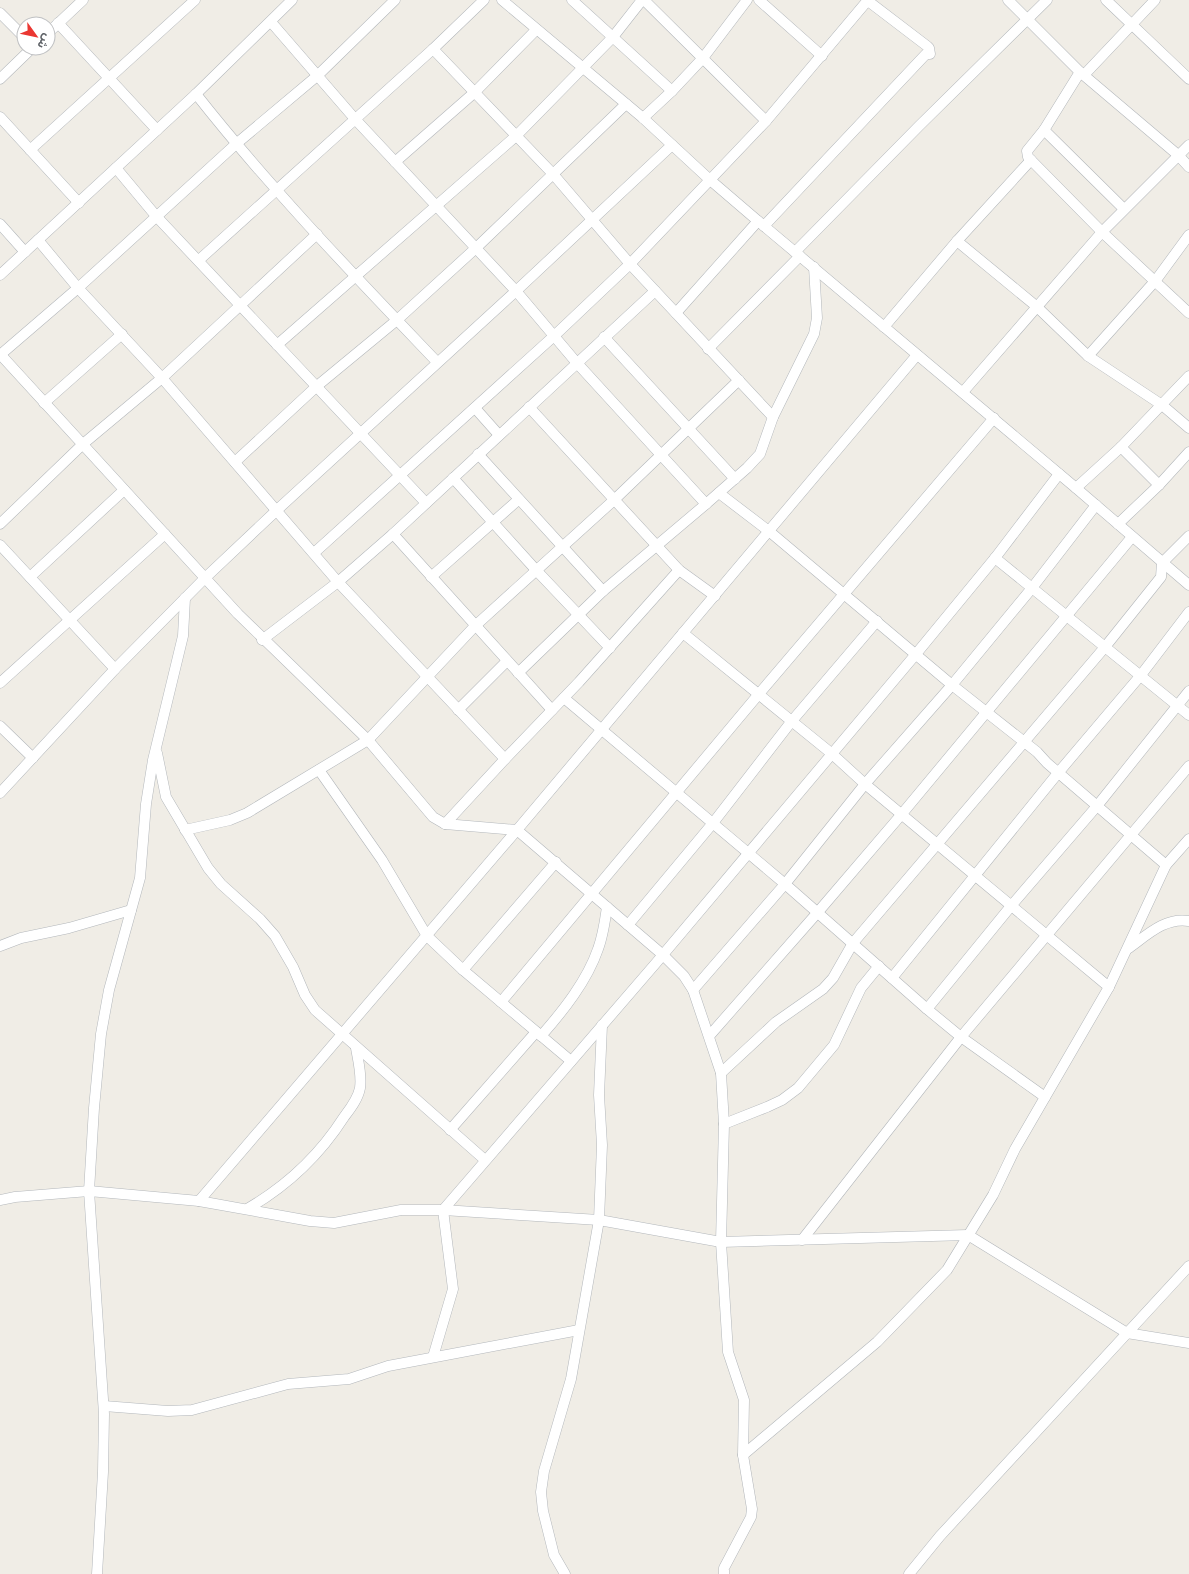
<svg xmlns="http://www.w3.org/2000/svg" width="1189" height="1574" font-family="'Fira Sans Condensed','Noto Sans Arabic',sans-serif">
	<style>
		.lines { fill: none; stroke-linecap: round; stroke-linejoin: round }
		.minor-casing { stroke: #b3b7bb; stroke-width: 11 }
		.minor { stroke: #fff; stroke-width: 10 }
	</style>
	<rect width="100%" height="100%" fill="#f0ede6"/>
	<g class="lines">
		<defs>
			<g id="minor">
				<path d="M502,0L643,118L709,179L758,221L1076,488L1189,585"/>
				<path d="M572,0L672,91"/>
				<path d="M644,0L766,121"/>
				<path d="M759,0L822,56"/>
				<path d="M1008,0L1080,72L1178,155L1189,167"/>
				<path d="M1106,0L1189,79"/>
				<path d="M0,13L24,37"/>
				<path d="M271,22L355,119L516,291L576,362L706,504"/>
				<path d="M58,23L157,130"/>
				<path d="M48,33L83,0"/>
				<path d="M433,49L553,174L630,264L773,417"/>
				<path d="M1080,72L1044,130L1027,151L1028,157L1102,232L1189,313"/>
				<path d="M1084,75L1155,0"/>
				<path d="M0,79L32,48"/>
				<path d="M196,94C270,188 354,275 437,362"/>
				<path d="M0,117L79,203"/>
				<path d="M643,118L672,91L703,58L747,0"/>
				<path d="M1044,130L1124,209"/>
				<path d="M30,150L195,0"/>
				<path d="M395,162L475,92L536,30"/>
				<path d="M116,168L156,216L426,503"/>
				<path d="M0,224L25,252"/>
				<path d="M764,226L926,54H930L929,48L927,46L868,1"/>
				<path d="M38,240L78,288L162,378L338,582L505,759"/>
				<path d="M957,241L1036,306L1088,356L1162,405L1189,428"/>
				<path d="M795,252L919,126L1047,0"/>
				<path d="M199,260L433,49L484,0"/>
				<path d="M0,275L196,94L292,0"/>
				<path d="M676,313L758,221"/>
				<path d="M884,327L957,241L1031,160"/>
				<path d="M604,337L735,479"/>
				<path d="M277,345L516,136L613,37L642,0"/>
				<path d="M708,349L800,256"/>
				<path d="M0,354L238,614L368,740L433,817L445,824L517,830L663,955L684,976L693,990L721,1073L724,1124L721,1242L728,1352L744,1400L743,1455L752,1509L751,1517L724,1568V1574"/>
				<path d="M0,355L78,288L236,144L317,76L395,0"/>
				<path d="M1088,356L1156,280L1189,235"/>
				<path d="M963,392L1102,232L1189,145"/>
				<path d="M44,403L122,334"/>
				<path d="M529,407L679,570L715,596"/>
				<path d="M475,408L499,435"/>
				<path d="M1121,447L1159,485"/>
				<path d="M478,454L603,591"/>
				<path d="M235,462L317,386L397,320L476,248L626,104"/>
				<path d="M453,478L536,570L610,648"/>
				<path d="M1076,488L1121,447L1189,376"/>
				<path d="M719,493L770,532L952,685L1037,752L1047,763L1166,865"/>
				<path d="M0,524L83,444L162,378L317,234"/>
				<path d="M1118,524L1159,485L1189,452"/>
				<path d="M393,534L552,710"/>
				<path d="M0,545L115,669"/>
				<path d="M314,553L554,336L630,264L766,121L868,0"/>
				<path d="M995,558L1189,715"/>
				<path d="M30,577L124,490"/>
				<path d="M431,577L518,500"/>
				<path d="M683,633L831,753L865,784L1109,987"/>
				<path d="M262,640L338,582L393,534L655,291"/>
				<path d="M518,673L603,591L706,504L747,468L760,454L773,417L814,334L817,318L814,267"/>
				<path d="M0,683L165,534"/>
				<path d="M564,698L785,884L927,1009L961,1037L1045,1097"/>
				<path d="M458,710L507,661"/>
				<path d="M0,726L33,758"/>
				<path d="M157,753L166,797L208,868L221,884L260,919L275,936L293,967L305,995L315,1010L485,1160"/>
				<path d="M319,770L382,860L427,936L463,970L571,1061"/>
				<path d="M0,793L115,669L205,578L277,510L516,291L672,145"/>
				<path d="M445,824L505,759L579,682L679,570"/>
				<path d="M185,830L230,820L247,813L368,740L475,626L614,500L739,380"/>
				<path d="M628,925L713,823L791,722L877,621"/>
				<path d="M0,946L21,938L69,928L131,910"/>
				<path d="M1129,948C1147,935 1165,917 1189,921"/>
				<path d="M463,970L556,862"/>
				<path d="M892,978L1058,773L1141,675L1189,612"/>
				<path d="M693,990L785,884L865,784L952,685L1032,588L1096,505"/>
				<path d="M501,1002L758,695L994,418"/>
				<path d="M927,1009L1011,906L1097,806L1189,691"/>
				<path d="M710,1035L818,912L901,815L1132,537"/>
				<path d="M541,1036C563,1011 587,981 598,949C603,936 605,921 607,907"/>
				<path d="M721,1073L776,1022L823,989L833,978L853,943L1105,647L1161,577L1162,563L1189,536"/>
				<path d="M724,1124L767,1107L782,1100L798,1088L834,1045L861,988L879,966"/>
				<path d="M450,1130L536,1032"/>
				<path d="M0,1200L15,1197L89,1191L199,1201L310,1221L334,1223L401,1210H443L599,1220L721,1242L968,1235L1127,1333L1189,1343"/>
				<path d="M199,1201L517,830L917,355"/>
				<path d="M247,1209C287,1186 319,1156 344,1117C350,1109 358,1099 360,1088C362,1075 358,1060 356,1048"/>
				<path d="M802,1240L961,1037L1189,766"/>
				<path d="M433,1357L453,1289L443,1210L656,963L916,654L995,558L1059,474"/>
				<path d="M104,1406L168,1411L192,1410L288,1384L349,1379L388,1366L579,1330"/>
				<path d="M743,1455L877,1342L947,1270L993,1195L1015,1149L1109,987L1166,865L1189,839"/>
				<path d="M97,1574L103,1472L104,1414L89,1191L94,1108L101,1034L109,990L140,878L146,804L153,760L183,636L185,598"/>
				<path d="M565,1574L554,1555L543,1511L541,1492L544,1471L571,1379L599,1220L602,1145L599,1095L602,1025"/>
				<path d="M909,1574L940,1536L1189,1266"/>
			</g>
		</defs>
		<!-- minor casing -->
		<use href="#minor" class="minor-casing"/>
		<!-- minor -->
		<use href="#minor" class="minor"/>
	</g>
	<!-- north arrow -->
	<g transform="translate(36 36) rotate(123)"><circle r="19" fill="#ffffff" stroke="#bfc0c2"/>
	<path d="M0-3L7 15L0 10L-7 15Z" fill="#ea3732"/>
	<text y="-6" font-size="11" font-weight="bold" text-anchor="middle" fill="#5e6267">ش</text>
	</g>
</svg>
